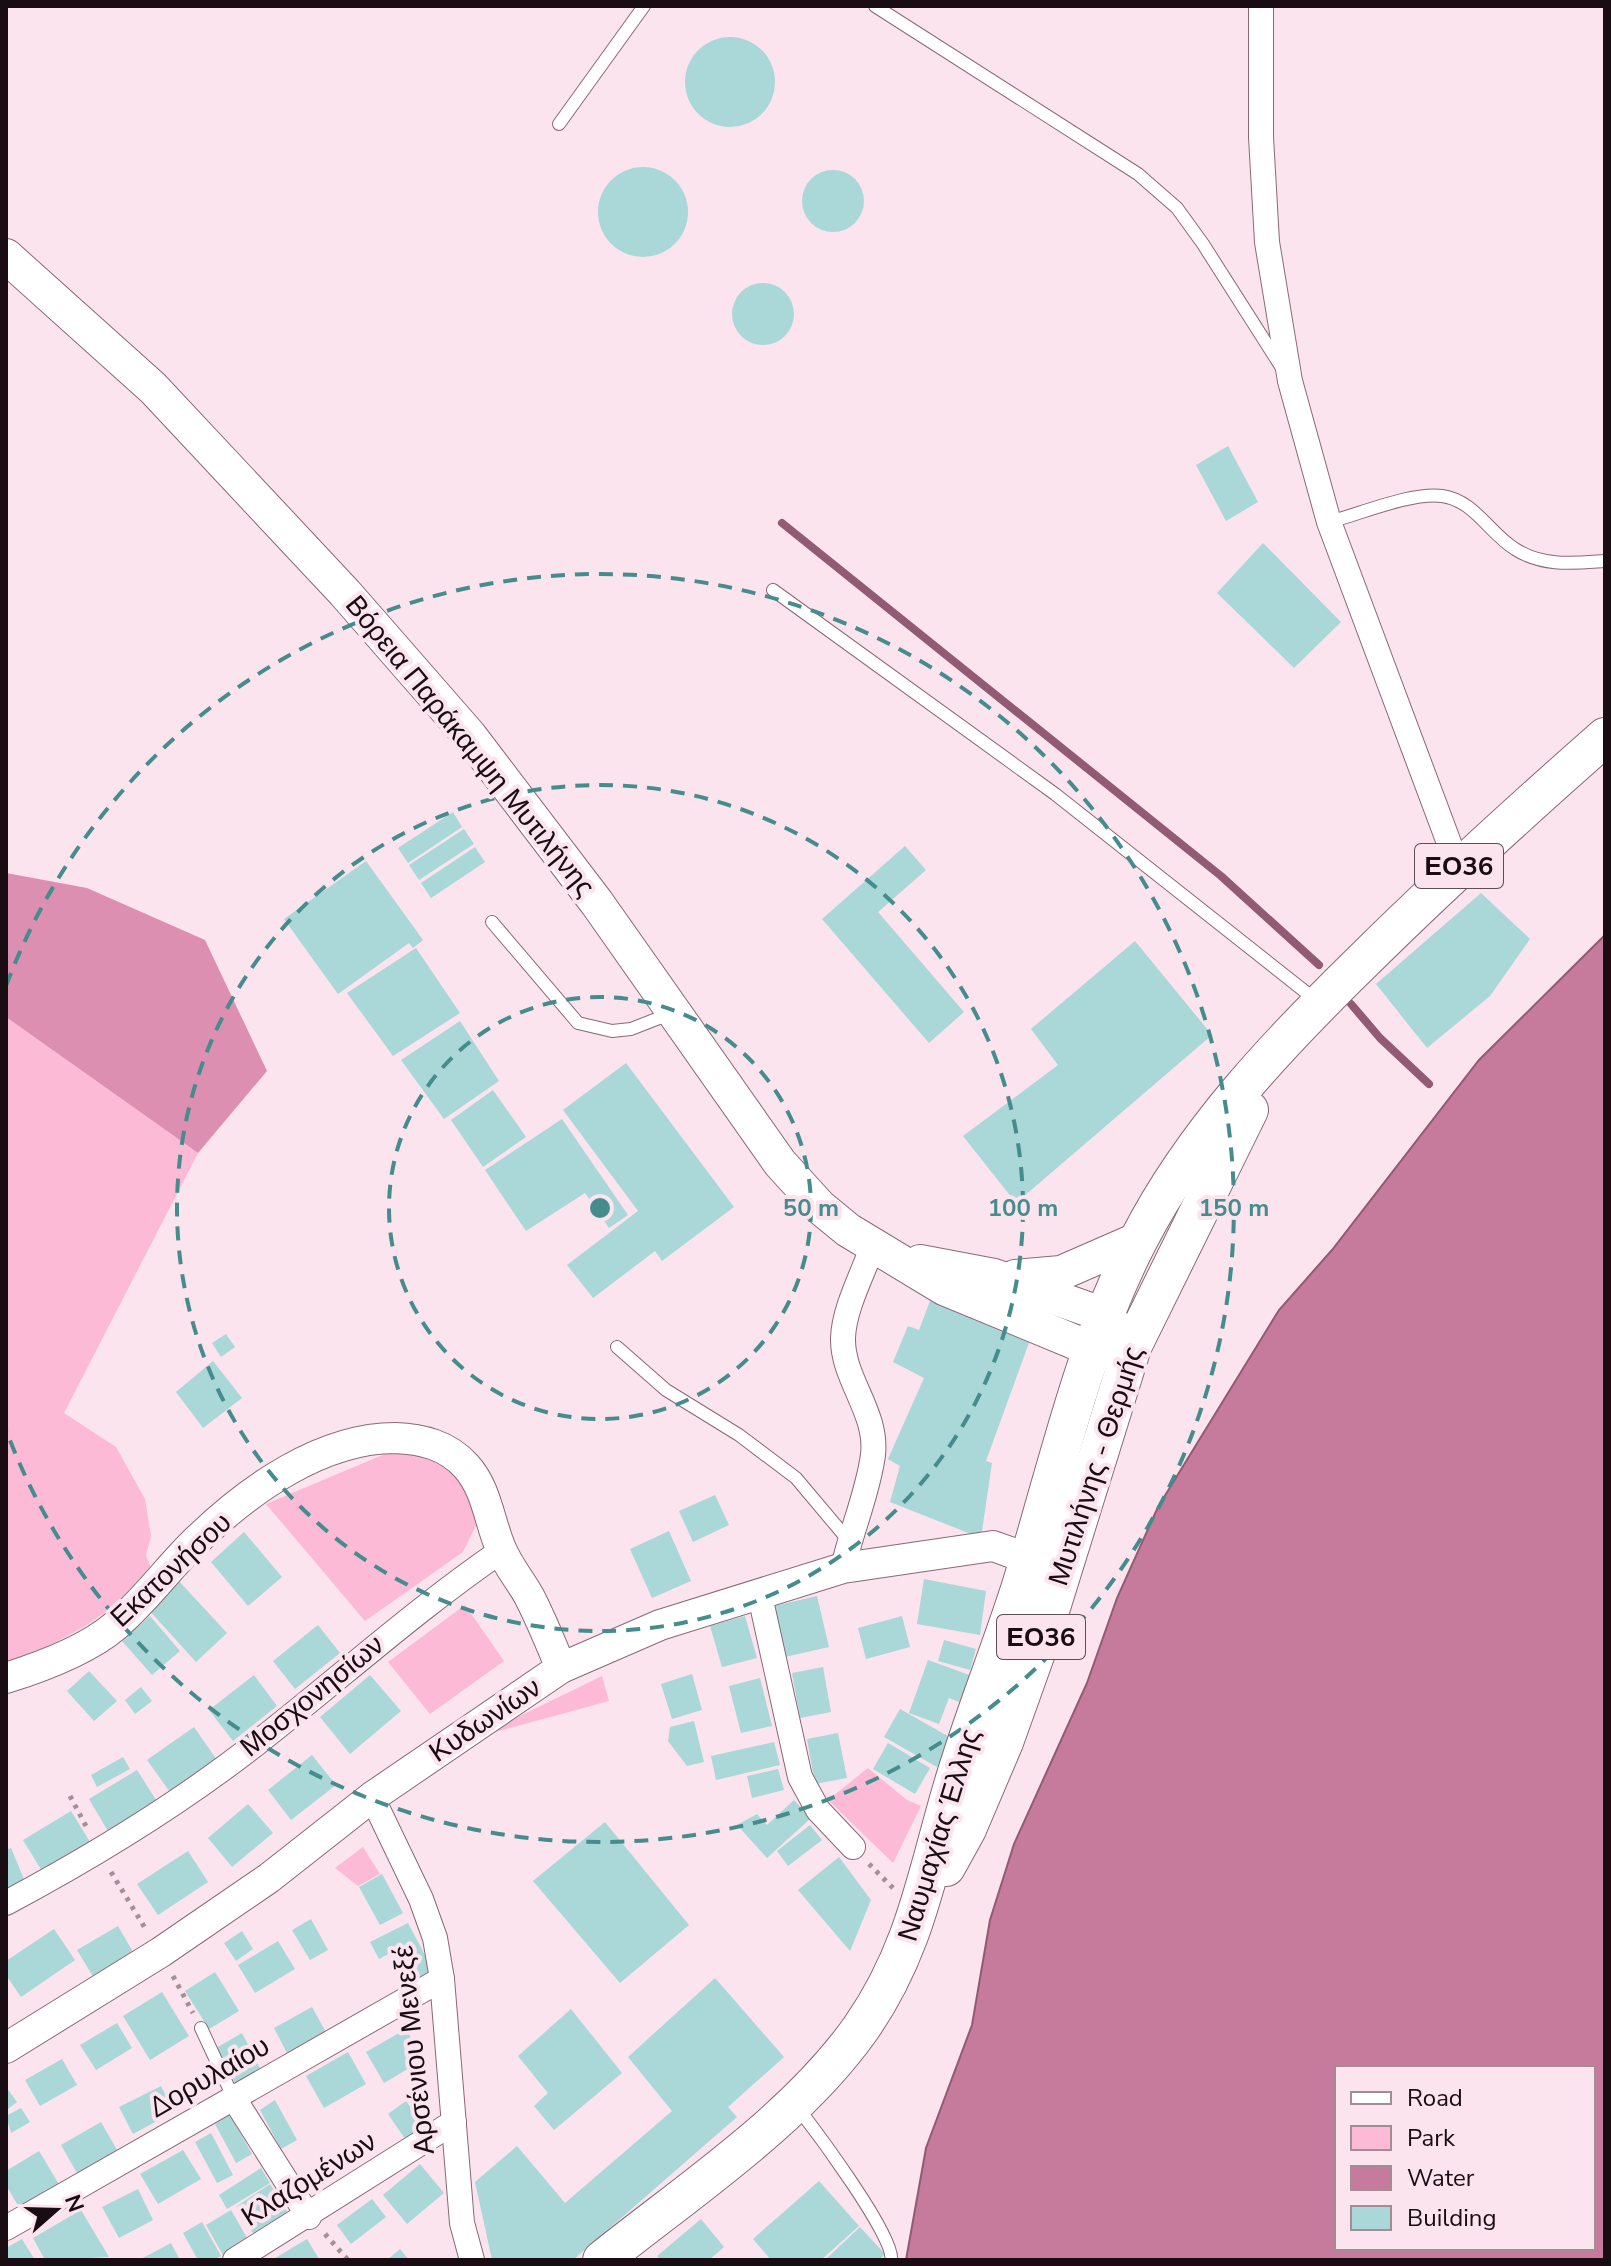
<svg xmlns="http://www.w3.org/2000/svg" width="1611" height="2266" font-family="'Nunito Sans',sans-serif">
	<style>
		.green { fill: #fdbad6 }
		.forest { fill: #dd8fb1 }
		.water { fill: #c67b9c; stroke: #925a73; stroke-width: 2; fill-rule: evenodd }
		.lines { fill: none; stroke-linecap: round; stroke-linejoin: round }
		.stream { stroke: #925a73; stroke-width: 8 }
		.building { fill: #aad7d7 }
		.service-casing { stroke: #8a6876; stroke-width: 14 }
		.minor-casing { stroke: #8a6876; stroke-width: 26 }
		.tertiary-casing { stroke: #8a6876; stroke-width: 32 }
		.secondary-casing { stroke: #8a6876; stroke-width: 36 }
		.primary-casing { stroke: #8a6876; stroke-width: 40 }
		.path { stroke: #a49198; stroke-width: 5; stroke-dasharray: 4 6; stroke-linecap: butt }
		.service { stroke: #fff; stroke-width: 12 }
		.minor { stroke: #fff; stroke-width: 24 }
		.tertiary { stroke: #fff; stroke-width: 30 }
		.secondary { stroke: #fff; stroke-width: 34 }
		.primary { stroke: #fff; stroke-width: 38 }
		.ring { fill: none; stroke: #458c8d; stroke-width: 4; stroke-dasharray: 14 10 }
		.labels { text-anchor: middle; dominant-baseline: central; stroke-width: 8; stroke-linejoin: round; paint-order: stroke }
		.shield { fill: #fbe4ed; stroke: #5d4d54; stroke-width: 2 }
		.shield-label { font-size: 26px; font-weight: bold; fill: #190c12 }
		.street-label { font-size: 28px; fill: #190c12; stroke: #fbe4ed }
		.centre { fill: #458c8d; stroke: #fbe4ed; stroke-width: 4 }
		.ring-label { font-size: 24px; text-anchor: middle; font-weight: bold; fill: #458c8d; stroke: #fbe4ed; stroke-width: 8; stroke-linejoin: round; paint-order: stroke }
	</style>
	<rect width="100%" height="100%" fill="#fbe4ed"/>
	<!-- green -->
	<g class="green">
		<path d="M6,1017L198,1153L64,1413L116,1447L145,1499L151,1536L146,1555L152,1571C108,1616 66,1642 6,1662Z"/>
		<path d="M392,1451L445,1458L483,1511L463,1552L365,1621L266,1504Z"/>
		<path d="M465,1605L504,1661L430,1714L388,1662Z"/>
		<path d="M602,1676L609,1701L477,1737Z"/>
		<path d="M868,1768L907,1800L921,1806L893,1863L828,1800Z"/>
		<path d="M363,1847L380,1874L358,1886L335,1868Z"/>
	</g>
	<!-- forest -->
	<path class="forest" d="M6,873L87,888L205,940L267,1071L198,1153L6,1017Z"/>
	<!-- water -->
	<path class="water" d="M1605,935V2260H906L926,2148L972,2025L990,1920L1014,1844L1087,1683L1117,1598L1158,1507L1279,1310L1332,1250L1479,1060ZM1337,2068H1593V2248H1337Z"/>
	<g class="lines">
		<!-- stream -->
		<g class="stream">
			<path d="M782,523L1221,876L1319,965"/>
			<path d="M1351,1004L1380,1038L1429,1084"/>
		</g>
	</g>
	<!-- building -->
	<g class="building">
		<circle cx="730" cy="82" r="45"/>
		<circle cx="643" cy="212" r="45"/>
		<circle cx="833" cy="201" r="31"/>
		<circle cx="763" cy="314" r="31"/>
		<path d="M1228,446L1258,502L1226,521L1196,465Z"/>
		<path d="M1263,543L1341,622L1294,668L1217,593Z"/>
		<path d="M453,812L462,827L408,863L398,848Z"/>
		<path d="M464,829L474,844L419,880L409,865Z"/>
		<path d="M905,846L926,870L878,912L964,1012L929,1043L822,919Z"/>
		<path d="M475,847L485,862L431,898L421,883Z"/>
		<path d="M366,861L423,940L413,948L409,943L338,994L284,919Z"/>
		<path d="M1481,893L1530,939L1490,996L1427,1048L1376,984Z"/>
		<path d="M1135,941L1212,1035L1016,1203L963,1136L1058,1065L1031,1029Z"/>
		<path d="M416,948L460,1013L393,1056L347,993Z"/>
		<path d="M460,1021L499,1081L444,1119L401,1060Z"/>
		<path d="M626,1063L734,1207L662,1261L655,1251L593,1298L567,1265L638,1211L563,1110Z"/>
		<path d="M493,1090L526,1137L483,1167L451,1120Z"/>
		<path d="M562,1119L628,1215L609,1228L585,1193L526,1231L485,1170Z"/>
		<path d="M930,1301L1030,1340L986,1461L992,1463L981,1538L890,1502L900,1466L888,1459L924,1378L893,1362L908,1326L919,1330Z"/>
		<path d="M226,1334L235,1347L221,1357L212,1343Z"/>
		<path d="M213,1361L242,1398L203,1428L176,1392Z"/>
		<path d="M715,1495L729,1525L693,1542L679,1511Z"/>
		<path d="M669,1531L691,1581L652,1598L630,1549Z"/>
		<path d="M244,1532L282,1577L248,1606L211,1562Z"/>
		<path d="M924,1579L986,1591L980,1635L917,1624Z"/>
		<path d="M178,1580L227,1633L196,1662L148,1609Z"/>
		<path d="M817,1596L829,1647L785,1657L774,1606Z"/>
		<path d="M150,1616L180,1651L152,1675L122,1641Z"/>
		<path d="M745,1616L757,1658L722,1667L710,1626Z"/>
		<path d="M902,1616L910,1647L866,1659L858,1628Z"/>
		<path d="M318,1625L340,1653L295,1689L273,1661Z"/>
		<path d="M944,1640L976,1649L970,1670L938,1661Z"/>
		<path d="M928,1660L975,1677L964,1704L949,1698L939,1724L909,1713Z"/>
		<path d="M823,1667L831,1712L800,1718L792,1673Z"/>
		<path d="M89,1671L117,1701L94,1721L67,1691Z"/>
		<path d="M692,1674L702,1710L672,1719L661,1684Z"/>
		<path d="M254,1675L277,1706L233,1741L209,1710Z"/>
		<path d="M370,1675L401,1711L350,1754L320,1717Z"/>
		<path d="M760,1678L772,1726L741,1733L729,1686Z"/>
		<path d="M141,1687L152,1701L135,1714L125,1700Z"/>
		<path d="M900,1709L953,1739L937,1767L884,1737Z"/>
		<path d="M694,1721L704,1762L687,1766L668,1741L670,1727Z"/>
		<path d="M194,1727L217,1760L170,1792L147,1760Z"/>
		<path d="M838,1733L847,1778L815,1784L807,1739Z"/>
		<path d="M774,1742L780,1765L716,1780L711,1756Z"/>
		<path d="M888,1743L930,1768L915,1794L873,1769Z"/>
		<path d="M312,1755L336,1785L291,1820L268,1790Z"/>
		<path d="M123,1757L130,1769L97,1787L91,1775Z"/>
		<path d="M778,1769L784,1790L752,1798L747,1776Z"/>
		<path d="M137,1770L158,1803L109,1833L89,1799Z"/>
		<path d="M794,1800L811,1818L767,1858L737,1825L757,1814L767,1825Z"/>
		<path d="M248,1804L273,1833L232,1867L208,1838Z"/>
		<path d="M71,1811L90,1842L42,1871L23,1840Z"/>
		<path d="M605,1822L689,1925L620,1983L533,1881Z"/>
		<path d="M810,1825L822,1840L788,1866L777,1851Z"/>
		<path d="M11,1848L26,1884L6,1892V1850Z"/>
		<path d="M188,1851L208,1882L158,1915L137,1884Z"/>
		<path d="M839,1857L871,1900L850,1951L798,1890Z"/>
		<path d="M382,1874L403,1913L380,1925L359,1887Z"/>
		<path d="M311,1919L328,1950L310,1960L292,1930Z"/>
		<path d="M408,1923L435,1974L414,1985L396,1950L379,1959L370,1942Z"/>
		<path d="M118,1926L137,1959L97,1983L77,1950Z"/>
		<path d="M54,1929L75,1960L21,1997L6,1975V1961Z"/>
		<path d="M242,1931L253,1949L236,1961L224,1943Z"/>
		<path d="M278,1941L295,1969L255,1993L238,1965Z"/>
		<path d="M215,1972L239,2011L209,2029L185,1991Z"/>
		<path d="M715,1978L784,2057L728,2107L737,2117L573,2260H492L475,2182L517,2146L565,2203L672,2111L628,2057Z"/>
		<path d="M162,1992L189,2036L150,2060L123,2016Z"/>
		<path d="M312,2007L327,2034L288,2055L274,2028Z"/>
		<path d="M571,2009L622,2073L554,2130L534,2106L548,2093L518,2056Z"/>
		<path d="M117,2023L132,2048L96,2070L80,2045Z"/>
		<path d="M406,2029L423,2060L384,2083L366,2052Z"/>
		<path d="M242,2033L262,2072L237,2086L216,2048Z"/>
		<path d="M348,2052L366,2084L324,2108L306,2076Z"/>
		<path d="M62,2059L77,2085L40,2106L25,2080Z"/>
		<path d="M161,2086L174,2112L133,2134L119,2107Z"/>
		<path d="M6,2087L17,2102L8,2109L6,2106Z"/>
		<path d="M275,2100L297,2140L281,2149L260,2110Z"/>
		<path d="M406,2101L427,2129L408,2143L388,2114Z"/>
		<path d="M21,2108L30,2122L11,2133L6,2116Z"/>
		<path d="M230,2114L252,2154L236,2163L215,2124Z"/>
		<path d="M101,2122L117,2150L77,2173L61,2145Z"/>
		<path d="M211,2133L233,2175L217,2183L195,2142Z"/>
		<path d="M183,2150L201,2179L158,2204L140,2174Z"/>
		<path d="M39,2151L60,2186L20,2209L6,2185V2171Z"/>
		<path d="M420,2164L444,2193L407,2224L383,2195Z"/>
		<path d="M261,2168L270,2183L227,2209L219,2195Z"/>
		<path d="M819,2181L859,2226L821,2260H771L753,2239Z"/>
		<path d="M270,2184L288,2213L254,2235L237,2206Z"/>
		<path d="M138,2189L153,2220L119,2238L102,2207Z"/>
		<path d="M372,2199L386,2217L351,2244L337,2225Z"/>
		<path d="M81,2210L109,2257L45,2260L33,2238Z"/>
		<path d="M231,2210L250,2243L224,2257L206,2225Z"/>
		<path d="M701,2219L724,2247L709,2260H660L657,2256Z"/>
		<path d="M202,2222L221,2256L213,2260H198L183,2233Z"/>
		<path d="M860,2227L885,2254L879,2260H825Z"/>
		<path d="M22,2239L35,2260H6V2248Z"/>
		<path d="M307,2239L319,2259L272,2260Z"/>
		<path d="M171,2243L180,2260H139Z"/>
		<path d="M400,2249L409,2260H387Z"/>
	</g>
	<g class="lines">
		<defs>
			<g id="service">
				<path d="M875,6L1138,174L1177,208L1203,244L1282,368"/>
				<path d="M559,124L644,6"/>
				<path d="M1329,522C1360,514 1411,492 1442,496C1474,500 1490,534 1515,549C1543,567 1574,563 1605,561"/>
				<path d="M773,590L1055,794L1317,1001"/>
				<path d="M492,922L578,1023L612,1031L631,1029L672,1013"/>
				<path d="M617,1347L666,1390L739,1435L796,1478L849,1541"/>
				<path d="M201,2028L233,2097"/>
				<path d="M798,2108C815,2130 896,2238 891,2260"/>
			</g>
			<g id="minor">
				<path d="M1261,6V137L1267,242L1290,381L1329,522L1458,867"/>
				<path d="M843,1568C851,1531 868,1493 873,1455C878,1412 842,1379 843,1338C844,1308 863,1274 873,1245"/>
				<path d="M760,1596L800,1777L818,1810L853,1847"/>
				<path d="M372,1797L421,1899L435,1938L442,1979L462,2223L472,2260"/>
				<path d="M6,1903C94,1856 178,1805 257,1743C339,1679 415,1610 501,1551"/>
				<path d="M233,2097L309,2217"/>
				<path d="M6,2228L442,1979"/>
				<path d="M235,2260L454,2122"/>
			</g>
			<g id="tertiary">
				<path d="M6,1678C41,1667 87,1650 115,1626C147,1599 170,1565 199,1538C250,1489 322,1438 395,1438C422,1439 447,1445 466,1466C487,1489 489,1521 501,1549C508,1566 520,1580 529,1596C541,1619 551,1644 561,1668"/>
				<path d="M6,2048L161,1952L269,1878L372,1797L561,1668L660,1625L843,1568L993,1546L1029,1559"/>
			</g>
			<g id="secondary">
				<path d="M6,256L153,388L345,593L469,735L597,903L780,1163L820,1207L848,1230L944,1288L1094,1350L1119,1348"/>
				<path d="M920,1262L994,1276L1107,1316L1122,1335"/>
				<path d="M1015,1277L1061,1273L1139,1239"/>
			</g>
			<g id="primary">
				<path d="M946,1867L967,1829L1004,1742L1043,1633L1132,1347L1249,1110"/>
				<path d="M602,2260C689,2190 796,2120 861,2028C914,1952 926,1878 951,1792C971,1722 999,1655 1021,1586C1056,1473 1084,1344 1139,1239C1194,1132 1278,1044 1363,961C1441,884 1522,810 1605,737"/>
			</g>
		</defs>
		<!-- service casing -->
		<use href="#service" class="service-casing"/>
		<!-- minor casing -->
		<use href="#minor" class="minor-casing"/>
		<!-- tertiary casing -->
		<use href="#tertiary" class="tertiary-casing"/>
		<!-- secondary casing -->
		<use href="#secondary" class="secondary-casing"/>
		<!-- primary casing -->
		<use href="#primary" class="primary-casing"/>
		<!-- path -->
		<g class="path">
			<path d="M70,1796L87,1828"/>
			<path d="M869,1864L893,1888"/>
			<path d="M111,1872L145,1928"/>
			<path d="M173,1976L193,2013"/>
			<path d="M325,2234L348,2260"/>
		</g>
		<!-- service -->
		<use href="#service" class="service"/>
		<!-- minor -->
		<use href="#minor" class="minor"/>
		<!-- tertiary -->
		<use href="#tertiary" class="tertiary"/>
		<!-- secondary -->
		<use href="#secondary" class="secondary"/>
		<!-- primary -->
		<use href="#primary" class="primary"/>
	</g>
	<!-- distance rings -->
	<g class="ring">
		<circle cx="600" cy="1208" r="211"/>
		<circle cx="600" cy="1208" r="423"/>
		<path d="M6 986A634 634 0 1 1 6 1430"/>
	</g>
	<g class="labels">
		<!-- shield labels -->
		<g class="shield">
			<rect x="1415" y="844" width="88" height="44" rx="6"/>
			<rect x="997" y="1615" width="88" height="44" rx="6"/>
		</g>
		<g class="shield-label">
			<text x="1459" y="866">ΕΟ36</text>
			<text x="1041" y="1637">ΕΟ36</text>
		</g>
		<!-- street labels -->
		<g class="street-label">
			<text transform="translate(470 746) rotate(51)">Βόρεια Παράκαμψη Μυτιλήνης</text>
			<text transform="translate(1096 1466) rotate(-72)">Μυτιλήνης - Θερμής</text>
			<text transform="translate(171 1570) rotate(-43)">Εκατονήσου</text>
			<text transform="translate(312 1696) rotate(-39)">Μοσχονησίων</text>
			<text transform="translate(485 1720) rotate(-34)">Κυδωνίων</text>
			<text transform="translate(939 1835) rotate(-73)">Ναυμαχίας Έλλης</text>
			<text transform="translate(414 2050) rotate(-96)">Αρσένιου Μενεξέ</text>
			<text transform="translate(209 2077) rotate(-30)">Δορυλαίου</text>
			<text transform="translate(309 2179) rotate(-32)">Κλαζομένων</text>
		</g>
	</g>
	<circle cx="600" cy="1208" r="12" class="centre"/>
	<g class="ring-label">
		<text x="811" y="1216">50 m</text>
		<text x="1023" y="1216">100 m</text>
		<text x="1234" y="1216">150 m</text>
	</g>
	<!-- border -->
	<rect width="1611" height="2266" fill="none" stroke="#190c12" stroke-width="16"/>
	<!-- legend -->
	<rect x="1335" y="2066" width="260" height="184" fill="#fbe4ed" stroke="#a18e95" stroke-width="2"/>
	<rect x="1351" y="2092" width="40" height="12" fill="#ffffff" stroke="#a18e95" stroke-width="2"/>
	<text x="1407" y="2106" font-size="24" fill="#190c12">Road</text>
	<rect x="1351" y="2126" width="40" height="24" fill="#fdbad6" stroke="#a18e95" stroke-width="2"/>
	<text x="1407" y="2146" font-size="24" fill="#190c12">Park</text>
	<rect x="1351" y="2166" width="40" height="24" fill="#c67b9c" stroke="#a18e95" stroke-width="2"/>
	<text x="1407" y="2186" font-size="24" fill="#190c12">Water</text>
	<rect x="1351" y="2206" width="40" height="24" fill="#aad7d7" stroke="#a18e95" stroke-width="2"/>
	<text x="1407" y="2226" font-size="24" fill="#190c12">Building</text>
	<!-- north arrow -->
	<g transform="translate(56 2210) rotate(70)" stroke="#fbe4ed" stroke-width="6" paint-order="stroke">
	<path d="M0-6L14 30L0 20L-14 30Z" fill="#190c12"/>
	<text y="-12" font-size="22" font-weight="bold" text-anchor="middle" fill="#190c12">N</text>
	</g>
</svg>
